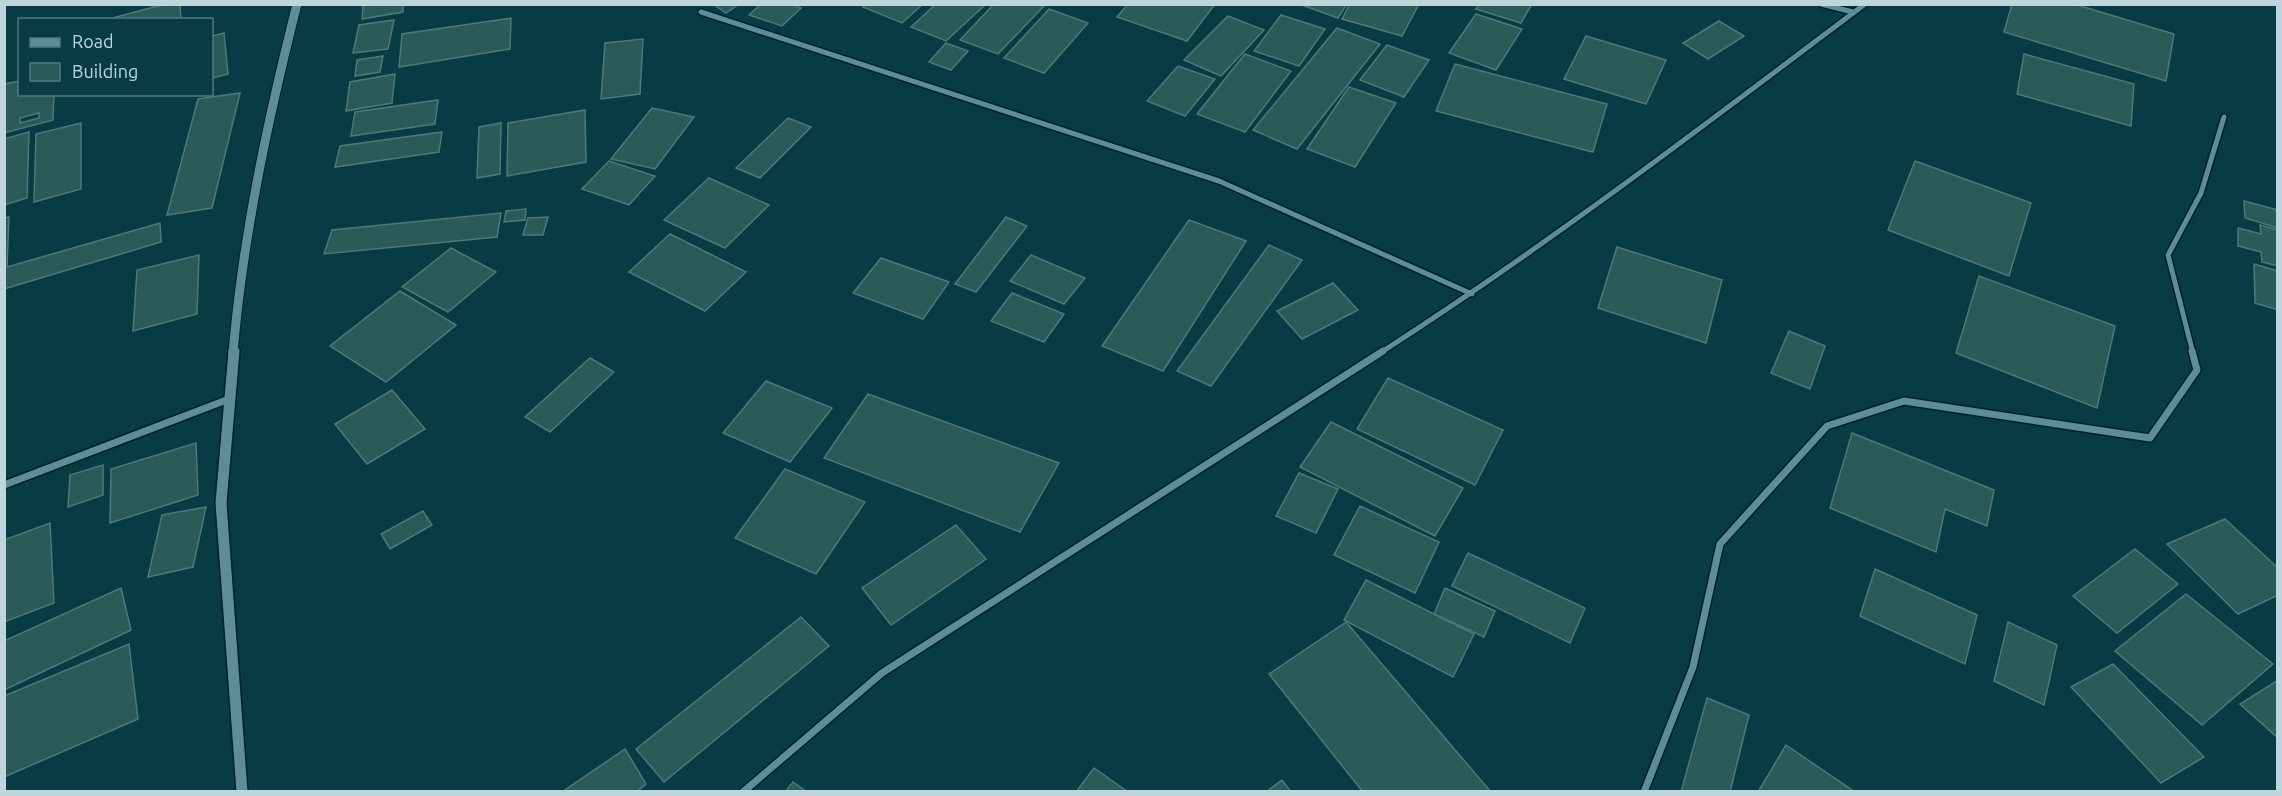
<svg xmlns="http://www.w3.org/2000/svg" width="2282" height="796" font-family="Ubuntu,sans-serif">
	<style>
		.building { fill: #2a5b59; stroke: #4a7b79; stroke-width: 1.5; fill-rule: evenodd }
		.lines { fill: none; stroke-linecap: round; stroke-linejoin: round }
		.minor-far1-casing { stroke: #002128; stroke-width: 8 }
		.minor-casing { stroke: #002128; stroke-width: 10 }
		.tertiary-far1-casing { stroke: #002128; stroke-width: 11 }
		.tertiary-casing { stroke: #002128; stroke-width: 14 }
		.minor-far1 { stroke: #5d8d97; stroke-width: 5 }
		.minor { stroke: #5d8d97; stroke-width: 7 }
		.tertiary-far1 { stroke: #5d8d97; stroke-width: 9 }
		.tertiary { stroke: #5d8d97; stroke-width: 11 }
	</style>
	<rect width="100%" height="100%" fill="#073c45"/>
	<!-- building -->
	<g class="building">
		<path d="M165,4H180L181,20H105Z"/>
		<path d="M372,4H403V12L362,19L363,6Z"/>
		<path d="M713,4H739L726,13Z"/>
		<path d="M761,4H791L801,8L782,26L749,15Z"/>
		<path d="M866,4H923L902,23L863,7Z"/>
		<path d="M936,4H986L946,41L911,27Z"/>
		<path d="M994,4H1043L1045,5L998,54L960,40Z"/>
		<path d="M1128,4H1215L1187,41L1117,17Z"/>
		<path d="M1299,4H1347L1338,18Z"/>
		<path d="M1350,4H1419L1402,36L1342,19Z"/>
		<path d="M1479,4H1532L1521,23L1476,9Z"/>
		<path d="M2012,4H2074L2174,34L2166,81L2004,32Z"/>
		<path d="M1049,9L1088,23L1044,73L1004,58Z"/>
		<path d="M1476,14L1522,29L1496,70L1449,53Z"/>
		<path d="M1281,15L1325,29L1299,66L1254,51Z"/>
		<path d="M1228,16L1264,30L1221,76L1184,60Z"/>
		<path d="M511,18L510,49L399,67L402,34Z"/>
		<path d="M394,20L388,49L353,53L359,25Z"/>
		<path d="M1719,21L1744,36L1708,59L1683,43Z"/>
		<path d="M1337,28L1380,44L1297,149L1253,130Z"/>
		<path d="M224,33L228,74L212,78V36Z"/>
		<path d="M1586,36L1666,60L1646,104L1564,79Z"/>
		<path d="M643,39L640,94L601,99L605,43Z"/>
		<path d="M946,43L968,51L951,70L929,62Z"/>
		<path d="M1387,45L1429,60L1404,97L1360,80Z"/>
		<path d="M1245,54L1291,71L1245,132L1197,114Z"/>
		<path d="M2024,54L2134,84L2131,126L2017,94Z"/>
		<path d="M383,56L380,72L355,76L357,60Z"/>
		<path d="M1455,64L1607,104L1593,152L1436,111Z"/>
		<path d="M1178,66L1215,79L1185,116L1147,101Z"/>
		<path d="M395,74L392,103L346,111L350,82Z"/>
		<path d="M20,81V94H54L53,120L4,133V84ZM39,113V118L20,123V118Z"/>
		<path d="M1349,87L1396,103L1355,167L1307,149Z"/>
		<path d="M240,93L212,208L167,215L198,99Z"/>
		<path d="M438,100L435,124L351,136L355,112Z"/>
		<path d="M652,108L694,117L655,169L611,159Z"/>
		<path d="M585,110L586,162L507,176L508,123Z"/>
		<path d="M788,118L811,127L760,178L736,168Z"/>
		<path d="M81,123V189L34,202L36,134Z"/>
		<path d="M501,123L500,174L477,178L479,127Z"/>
		<path d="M29,132L27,198L4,205V139Z"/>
		<path d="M442,132L439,152L335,167L340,146Z"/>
		<path d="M609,161L655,176L629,205L582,189Z"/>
		<path d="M1915,161L2031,203L2009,276L1888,230Z"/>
		<path d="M709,178L769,205L725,248L664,220Z"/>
		<path d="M2244,201L2278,210V228L2245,218Z"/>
		<path d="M526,209L525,220L504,222L506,211Z"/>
		<path d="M501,213L497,237L324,254L332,230Z"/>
		<path d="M9,217L7,267L160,223L161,242L4,289V218Z"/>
		<path d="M548,217L543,235H523L528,218Z"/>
		<path d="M1006,217L1027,226L976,292L955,284Z"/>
		<path d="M1189,220L1246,241L1163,371L1102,346Z"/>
		<path d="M2260,225L2278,230V266L2262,262L2261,252L2238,246V228L2261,234Z"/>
		<path d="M670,234L746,272L705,311L629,272Z"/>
		<path d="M1269,245L1302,260L1211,386L1177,371Z"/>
		<path d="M1617,247L1722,280L1706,343L1598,308Z"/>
		<path d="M451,248L496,272L448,312L402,287Z"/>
		<path d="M199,255L197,314L133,331L137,270Z"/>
		<path d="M1031,255L1085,278L1064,304L1010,281Z"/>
		<path d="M881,258L949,282L923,319L853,293Z"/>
		<path d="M2254,264L2278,271V310L2255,303Z"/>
		<path d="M1979,276L2115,326L2097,408L1956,353Z"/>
		<path d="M1333,283L1358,310L1302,339L1277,311Z"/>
		<path d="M400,291L456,325L386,382L330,346Z"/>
		<path d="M1012,293L1064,314L1044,342L991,321Z"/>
		<path d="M1789,331L1825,346L1810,389L1771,373Z"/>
		<path d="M590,358L614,372L550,432L525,417Z"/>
		<path d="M1388,378L1503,430L1475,485L1357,429Z"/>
		<path d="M766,381L832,408L790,462L723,433Z"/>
		<path d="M392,390L425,429L367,464L335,424Z"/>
		<path d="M868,394L1059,463L1020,532L824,458Z"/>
		<path d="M1331,422L1463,488L1435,536L1300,467Z"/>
		<path d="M1852,433L1994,490L1987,526L1945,509L1936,552L1830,508Z"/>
		<path d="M196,443L198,495L110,523L111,469Z"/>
		<path d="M103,465V495L68,507L70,475Z"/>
		<path d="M785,469L865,502L816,574L735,538Z"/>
		<path d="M1299,473L1338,489L1316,533L1276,516Z"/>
		<path d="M1360,506L1439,542L1415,593L1334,555Z"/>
		<path d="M206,507L193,567L148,577L162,515Z"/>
		<path d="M423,511L432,525L390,549L381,534Z"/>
		<path d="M2225,519L2278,568V595L2238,614L2167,544Z"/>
		<path d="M50,523L54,603L4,622V540Z"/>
		<path d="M956,525L986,559L891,625L862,588Z"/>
		<path d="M2135,549L2178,584L2117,633L2073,596Z"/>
		<path d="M1468,553L1585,608L1570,643L1452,586Z"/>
		<path d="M1875,569L1977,615L1965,664L1860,616Z"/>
		<path d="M1366,580L1474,634L1453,677L1344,620Z"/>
		<path d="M121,588L131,630L4,690V641Z"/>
		<path d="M1445,588L1495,611L1484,637L1434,614Z"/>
		<path d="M2186,594L2273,664L2202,725L2115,651Z"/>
		<path d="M801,617L829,646L664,782L636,749Z"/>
		<path d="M1346,622L1491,792H1363L1269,674Z"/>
		<path d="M2008,622L2057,645L2044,705L1994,681Z"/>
		<path d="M129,644L138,719L4,777V696Z"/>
		<path d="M2113,664L2204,757L2161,783L2071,687Z"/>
		<path d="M2278,680V738L2240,704Z"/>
		<path d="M1707,698L1749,715L1730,792H1681Z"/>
		<path d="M1786,745L1855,792H1758Z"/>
		<path d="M625,749L646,784L636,792H562Z"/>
		<path d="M1094,768L1128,792H1076Z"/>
		<path d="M1282,780L1291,792H1266Z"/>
		<path d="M793,782L807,792H785Z"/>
	</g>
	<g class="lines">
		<defs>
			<g id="minor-far1">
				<path d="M1821,4L1853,12"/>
				<path d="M701,12L1219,181L1472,294"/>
				<path d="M1380,353C1548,245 1706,124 1865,4"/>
				<path d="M2193,353L2168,255L2201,193L2224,117"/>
			</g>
			<g id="minor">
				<path d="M4,485L229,399"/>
				<path d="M743,792L882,673L1383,351"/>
				<path d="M1644,792L1693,667L1720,544L1827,426L1904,401L2150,438L2197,370L2192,351"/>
			</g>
			<path id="tertiary-far1" d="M233,353C243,235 268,119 297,4"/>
			<path id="tertiary" d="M234,351L221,503L242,792"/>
		</defs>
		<!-- minor-far1 casing -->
		<use href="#minor-far1" class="minor-far1-casing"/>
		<!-- minor casing -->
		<use href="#minor" class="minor-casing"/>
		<!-- tertiary-far1 casing -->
		<use href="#tertiary-far1" class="tertiary-far1-casing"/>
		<!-- tertiary casing -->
		<use href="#tertiary" class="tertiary-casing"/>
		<!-- minor-far1 -->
		<use href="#minor-far1" class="minor-far1"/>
		<!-- minor -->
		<use href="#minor" class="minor"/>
		<!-- tertiary-far1 -->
		<use href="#tertiary-far1" class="tertiary-far1"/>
		<!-- tertiary -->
		<use href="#tertiary" class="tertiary"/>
	</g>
	<!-- border -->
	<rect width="2282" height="796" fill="none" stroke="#bed6db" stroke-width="12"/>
	<!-- legend -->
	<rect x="18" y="18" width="195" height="78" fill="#073c45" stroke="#507a81" stroke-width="1.5"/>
	<rect x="30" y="38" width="30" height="9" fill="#5d8d97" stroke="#507a81" stroke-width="1.5"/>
	<text x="72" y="48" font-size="18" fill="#bed6db">Road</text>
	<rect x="30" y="63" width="30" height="18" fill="#2a5b59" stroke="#507a81" stroke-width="1.5"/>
	<text x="72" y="78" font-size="18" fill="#bed6db">Building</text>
</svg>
